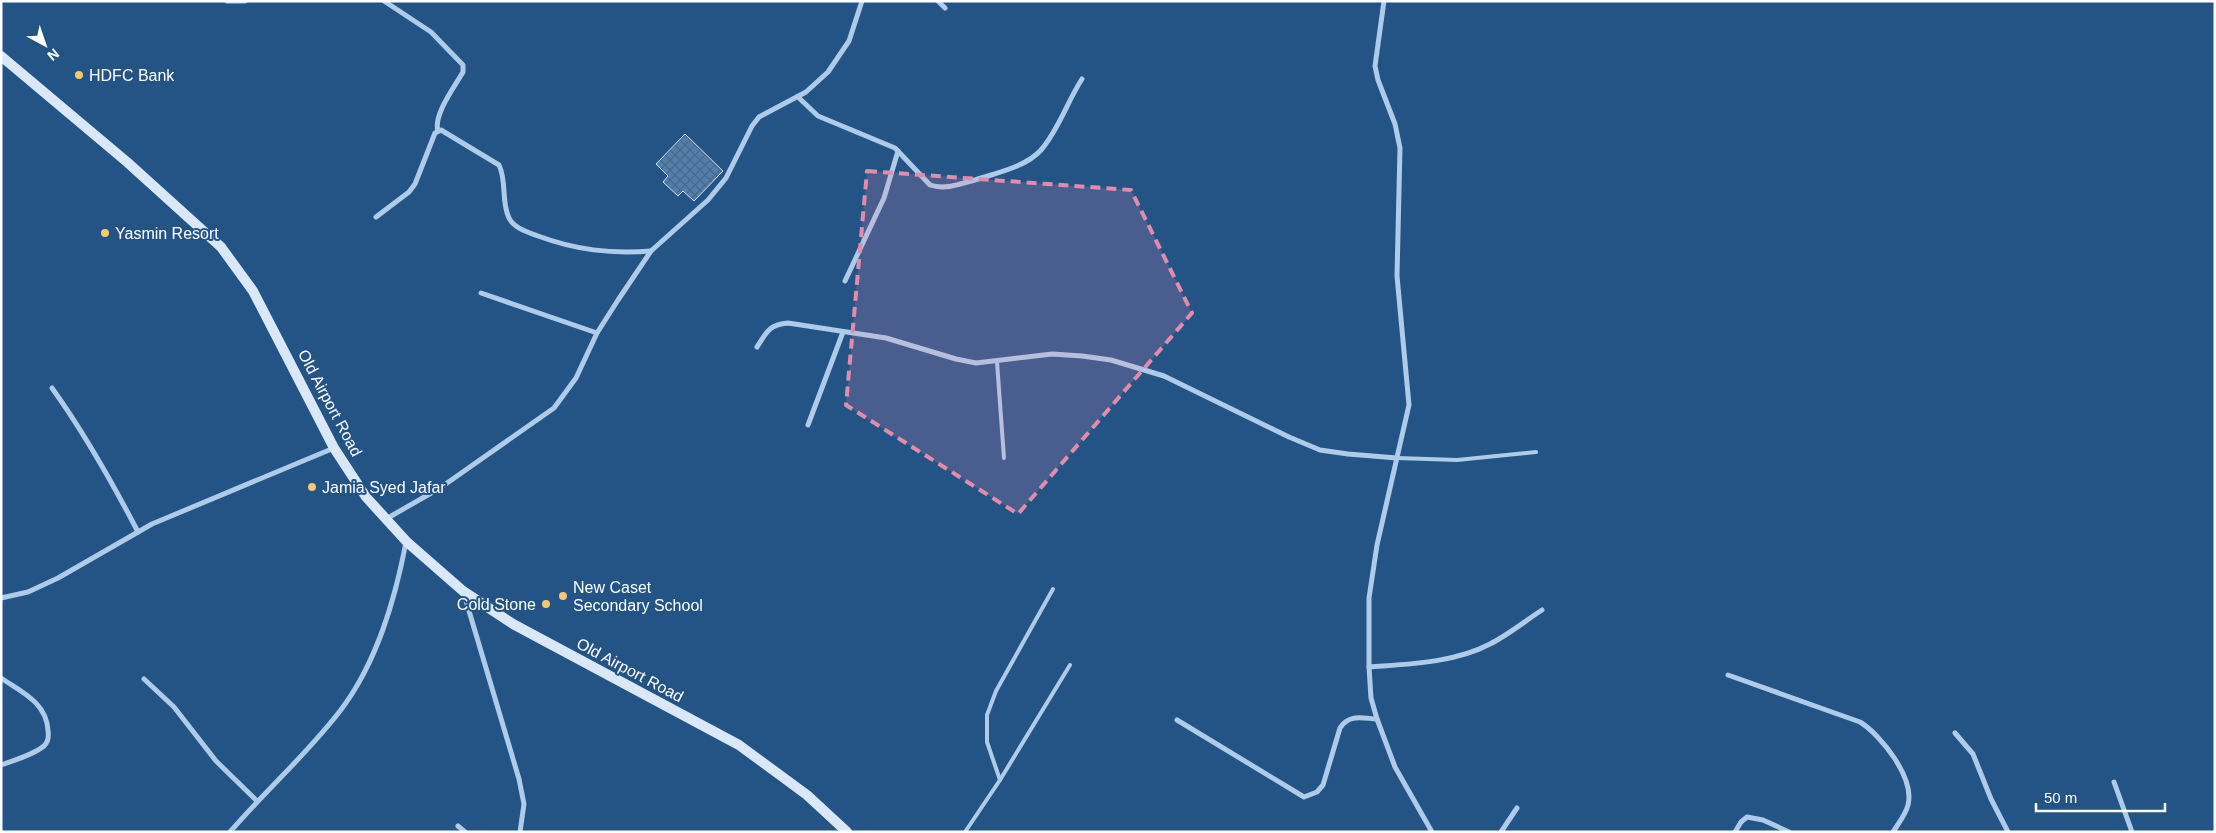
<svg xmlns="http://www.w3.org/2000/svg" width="2216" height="833" font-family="Helvetica,sans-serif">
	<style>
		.building { fill: url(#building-cross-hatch); stroke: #d2e4f7 }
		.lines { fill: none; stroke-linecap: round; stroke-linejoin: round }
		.lane { stroke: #aecbe9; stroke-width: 4 }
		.street { stroke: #aecbe9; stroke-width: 5 }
		.secondary { stroke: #d9e7f7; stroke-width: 10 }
		.marked { fill: #e08cad; fill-opacity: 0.2; stroke: #e08cad; stroke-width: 4; stroke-dasharray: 10 6; stroke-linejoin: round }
		.poi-dot { fill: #f3c872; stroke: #245386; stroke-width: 2 }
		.labels { text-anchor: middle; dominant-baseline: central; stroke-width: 4; stroke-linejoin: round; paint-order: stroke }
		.poi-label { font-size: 16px; fill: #fff; stroke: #245386; text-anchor: start }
		.street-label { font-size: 16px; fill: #fff; stroke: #245386 }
	</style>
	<defs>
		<pattern id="building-cross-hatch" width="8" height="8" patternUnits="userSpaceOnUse" patternTransform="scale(1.25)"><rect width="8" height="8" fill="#507faf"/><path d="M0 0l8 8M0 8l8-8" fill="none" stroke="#4e6882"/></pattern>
	</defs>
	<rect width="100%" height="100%" fill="#245386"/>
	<!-- building -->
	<path class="building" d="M685,134L723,171L694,201L683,191L678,196L663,182L668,176L656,164Z"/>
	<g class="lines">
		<!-- lane -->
		<g class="lane">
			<path d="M997,362L1004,458"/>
			<path d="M1397,458L1457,460L1536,452"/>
			<path d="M1000,780L987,742V715L996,691L1053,589"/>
			<path d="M965,832L1000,780L1070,665"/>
		</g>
		<!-- street -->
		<g class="street">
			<path d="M227,1H245"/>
			<path d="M384,1L431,32L463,65V72C455,86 433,115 438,131"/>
			<path d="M938,1L945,8"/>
			<path d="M1384,1L1375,66L1378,80L1395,124L1400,148L1397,276L1409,405L1377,545L1369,598V667L1371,698L1377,719L1395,767L1432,832"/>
			<path d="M798,97L818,116L895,148L930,185C945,190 960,184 975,180C996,173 1026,167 1041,150C1059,129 1067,102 1082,79"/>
			<path d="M376,217L409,192L415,184L435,133L441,130L499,165C507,181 501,202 509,218C514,228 527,232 538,236C576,250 610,254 651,251"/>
			<path d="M845,281L884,198L898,151"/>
			<path d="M481,293L597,333"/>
			<path d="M757,347C767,332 768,325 788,323L886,338L956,359L976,363L1052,354L1082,356L1111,360L1164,376L1289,437L1320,450L1348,454L1397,458"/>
			<path d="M52,388C85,434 112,482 138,532"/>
			<path d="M808,425L843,332"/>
			<path d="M386,519L440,488L554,408L576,378L597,333L618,300L651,251L708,200L726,178L752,126L759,117L806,92L828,72L849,41L862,1"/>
			<path d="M464,594L519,779L524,804L520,832"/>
			<path d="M1,598L28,592L58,578L152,524L334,448"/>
			<path d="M1369,667C1408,664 1454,663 1490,644C1508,635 1525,621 1542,610"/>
			<path d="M1728,675L1860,722C1881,735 1915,778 1908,805C1906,814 1898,824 1893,832"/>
			<path d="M1,678C22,692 47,703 48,731C49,737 48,742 44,746C33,755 15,760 1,765"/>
			<path d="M144,679L174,707L216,761L257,801"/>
			<path d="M1177,720L1304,797L1317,792L1323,785L1340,728C1349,714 1361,718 1377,719"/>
			<path d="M1955,733L1973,754L1991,799L2008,832"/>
			<path d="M2114,782L2132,832"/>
			<path d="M458,826L465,832"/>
			<path d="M230,832C266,790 307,754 340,711C377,663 395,600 406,542"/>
			<path d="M1501,832L1517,808"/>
			<path d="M1735,832L1741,822L1747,817L1763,820L1789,832"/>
		</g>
		<!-- secondary -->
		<path class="secondary" d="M1,56L127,162L221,247L253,291L334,448L366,497L407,542L463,591L513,624L739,745L807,795L847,832"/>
	</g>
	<!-- marked area -->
	<path class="marked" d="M867,171L1131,190L1192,313L1018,514L846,405Z"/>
	<!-- markers -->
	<g class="poi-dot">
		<circle cx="79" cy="75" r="5"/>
		<circle cx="105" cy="233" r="5"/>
		<circle cx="312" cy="487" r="5"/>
		<circle cx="563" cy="596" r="5"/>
		<circle cx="546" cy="604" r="5"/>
	</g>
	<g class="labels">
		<!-- poi labels -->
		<g class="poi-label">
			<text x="89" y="75">HDFC Bank</text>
			<text x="115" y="233">Yasmin Resort</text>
			<text x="322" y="487">Jamia Syed Jafar</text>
			<text x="573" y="587">New Caset<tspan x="573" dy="18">Secondary School</tspan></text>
			<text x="536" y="604" text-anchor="end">Cold Stone</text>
		</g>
		<!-- street labels -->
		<g class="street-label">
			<text transform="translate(330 403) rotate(62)">Old Airport Road</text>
			<text transform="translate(630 670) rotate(28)">Old Airport Road</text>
		</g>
	</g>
	<!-- border -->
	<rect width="2216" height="833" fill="none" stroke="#ffffff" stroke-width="5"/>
	<!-- north arrow -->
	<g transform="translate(45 45) rotate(140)" stroke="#245386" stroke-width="4" paint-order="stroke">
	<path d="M0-4L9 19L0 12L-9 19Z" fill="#ffffff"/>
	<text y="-8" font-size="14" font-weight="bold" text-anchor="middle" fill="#ffffff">N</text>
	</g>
	<!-- scale -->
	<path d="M2036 803v8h129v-8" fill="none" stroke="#ffffff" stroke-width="2.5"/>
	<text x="2044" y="803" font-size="15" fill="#ffffff" stroke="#245386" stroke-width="4" paint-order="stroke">50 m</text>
</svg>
